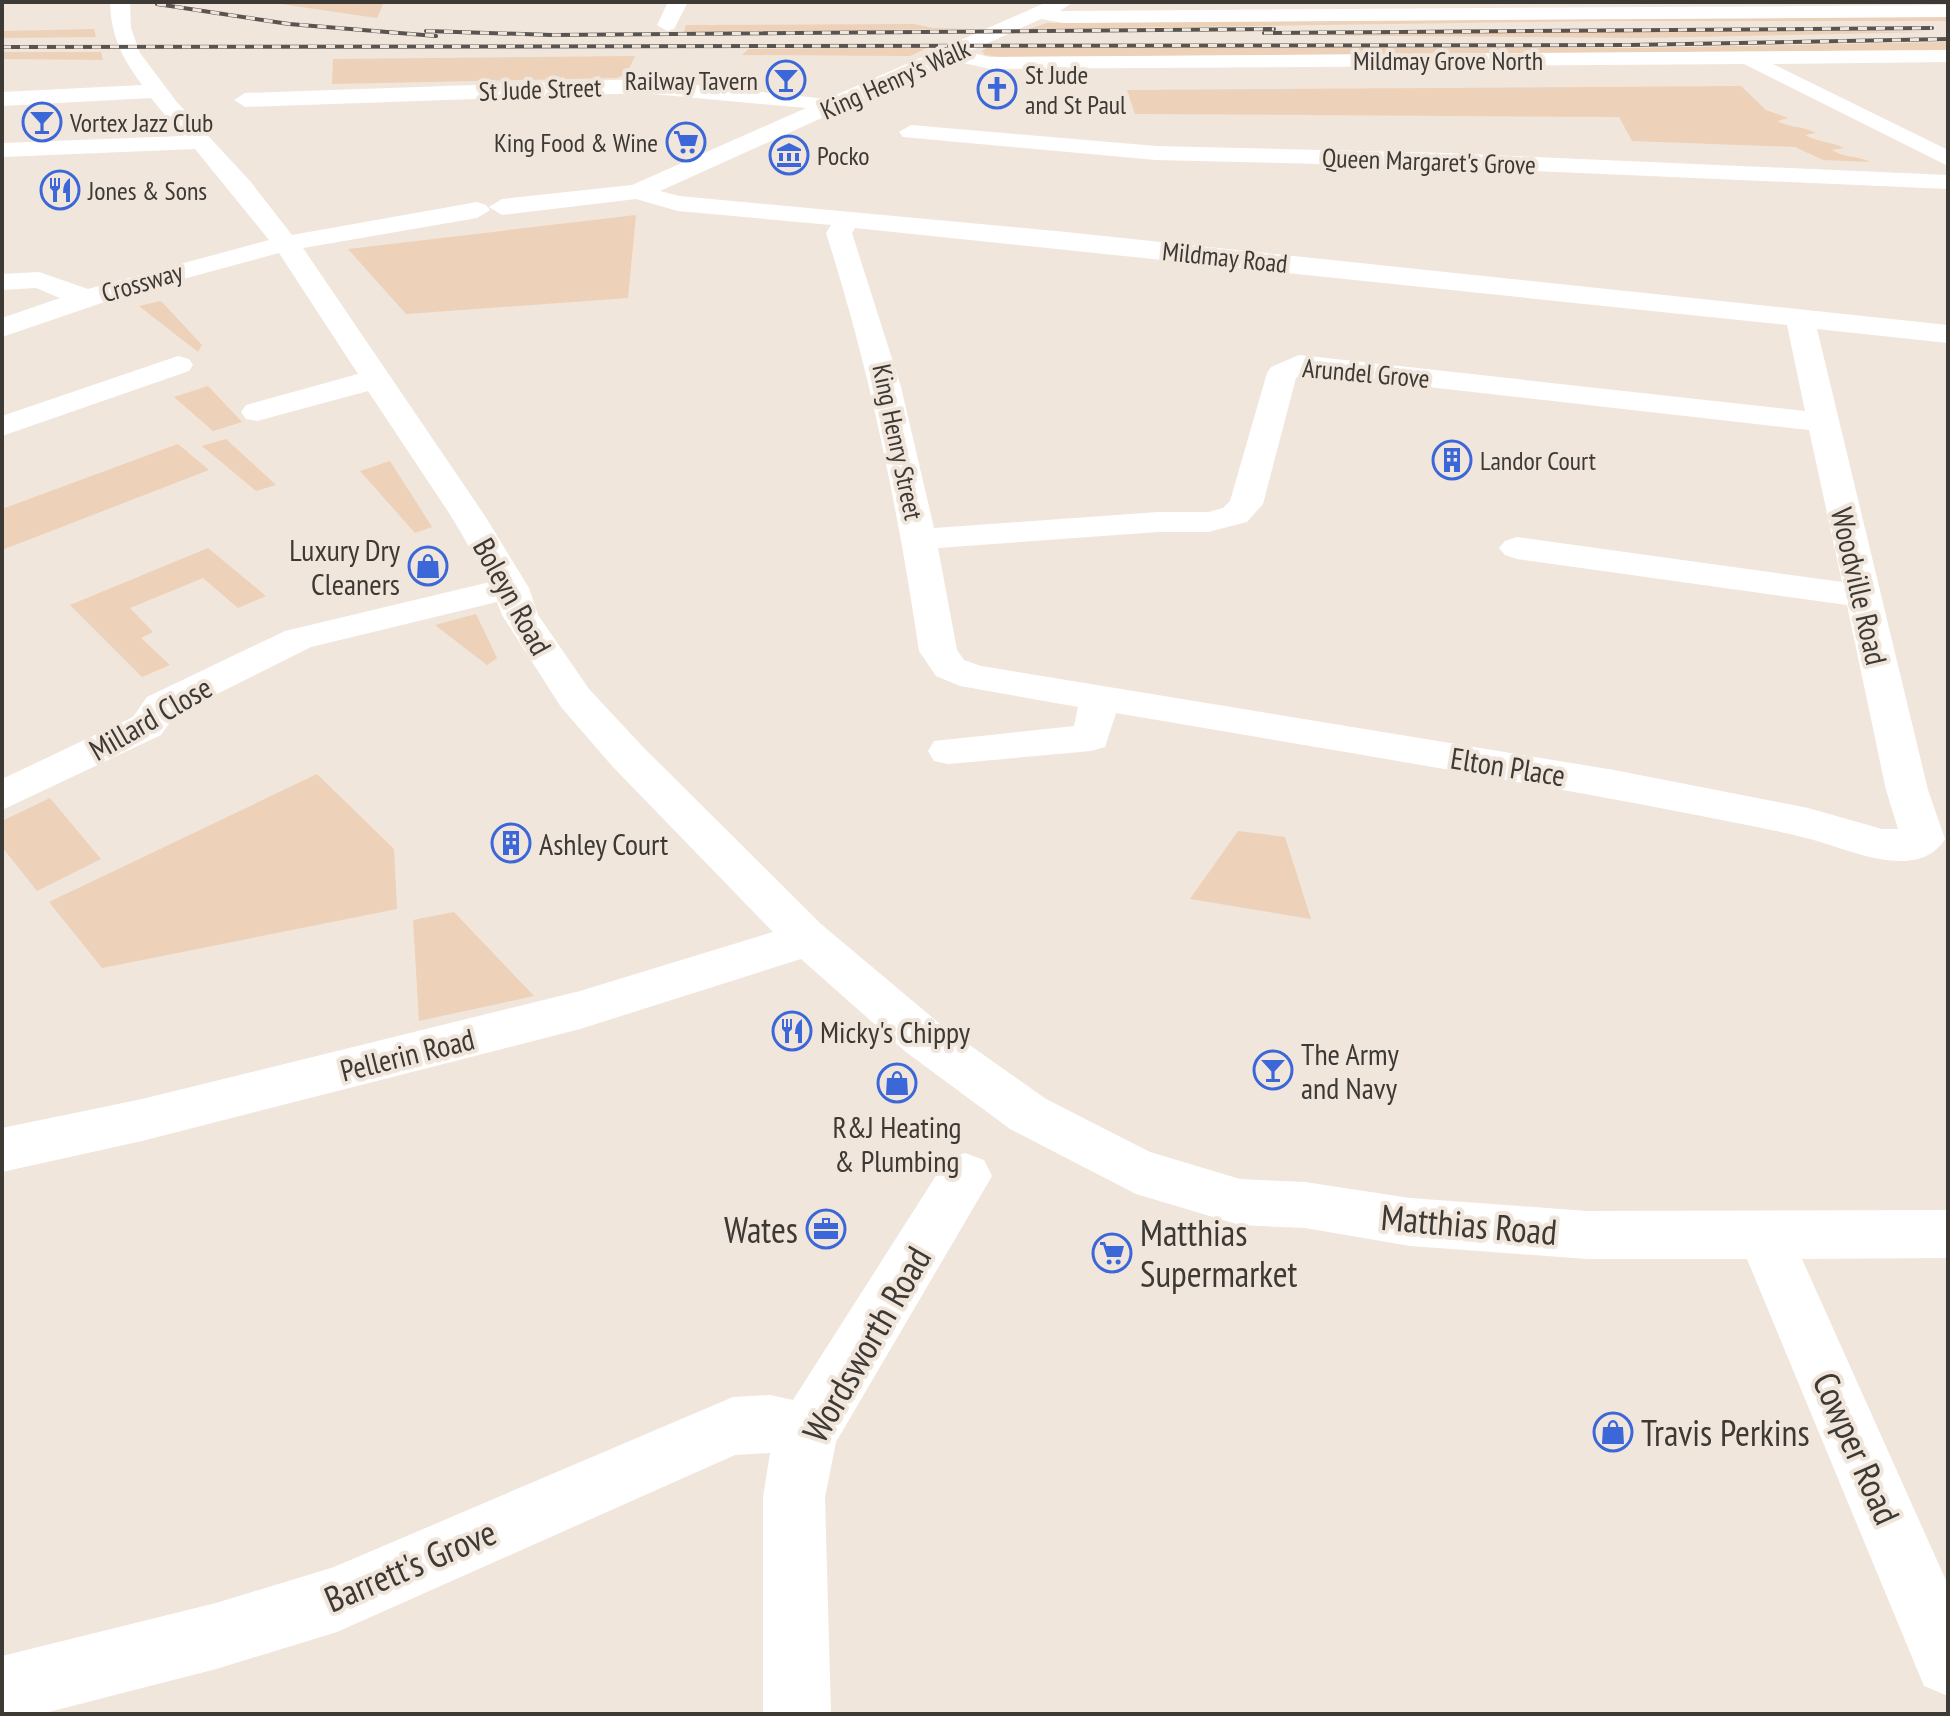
<svg xmlns="http://www.w3.org/2000/svg" width="1950" height="1716" font-family="'PT Sans Narrow',sans-serif">
	<style>
		.green { fill: #edd1b8 }
		.lines { fill: none; stroke-linecap: round; stroke-linejoin: round }
		.minor { fill: #fff; fill-rule: evenodd }
		.rail-casing { stroke: #59544f; stroke-width: 4 }
		.rail { stroke: #f1e6dc; stroke-width: 3; stroke-dasharray: 9; stroke-linecap: butt }
		.labels { text-anchor: middle; dominant-baseline: central; stroke-width: 8; stroke-linejoin: round; paint-order: stroke }
		.far-street-label { font-size: 26px; fill: #3d3935; stroke: #f1e6dc }
		.far-poi-label { font-size: 26px; fill: #3d3935; stroke: #f1e6dc; text-anchor: start }
		.poi-label { font-size: 30px; fill: #3d3935; stroke: #f1e6dc; text-anchor: start }
		.street-label { font-size: 30px; fill: #3d3935; stroke: #f1e6dc }
		.near-street-label { font-size: 36px; fill: #3d3935; stroke: #f1e6dc }
		.near-poi-label { font-size: 36px; fill: #3d3935; stroke: #f1e6dc; text-anchor: start }
	</style>
	<rect width="100%" height="100%" fill="#f1e6dc"/>
	<!-- green -->
	<g class="green">
		<path d="M267,2H384L377,18Z"/>
		<path d="M1948,16V21H1607L1029,29L1047,23Z"/>
		<path d="M914,24L932,28L971,29L684,32L686,25Z"/>
		<path d="M94,29L96,37L2,38V31Z"/>
		<path d="M1774,30L1933,32L1641,38L1287,35Z"/>
		<path d="M1948,42V50L1001,57L985,55L982,51L988,47L1633,48Z"/>
		<path d="M929,47L910,56L742,55L748,49Z"/>
		<path d="M2,52H101L103,60L2,59Z"/>
		<path d="M635,56L626,75L616,78L332,84L333,59Z"/>
		<path d="M1741,86L1766,110L1788,118L1777,121C1791,128 1802,126 1816,133L1805,135C1819,143 1831,141 1844,148L1832,150C1847,159 1857,155 1870,162L1823,160L1795,147L1632,141L1619,117L1135,114L1127,90Z"/>
		<path d="M636,215L628,298L406,314L348,249Z"/>
		<path d="M161,301L202,345L198,352L139,306Z"/>
		<path d="M208,386L242,422L213,431L174,397Z"/>
		<path d="M226,439L276,485L256,491L202,446Z"/>
		<path d="M178,444L209,470L2,550V509Z"/>
		<path d="M390,461L432,527L415,533L360,471Z"/>
		<path d="M208,548L266,596L238,608L203,578L130,608L153,632L141,638L170,665L142,677L70,605Z"/>
		<path d="M476,614L497,658L487,665L435,625Z"/>
		<path d="M317,774L394,849L397,909L102,968L49,902Z"/>
		<path d="M50,798L101,859L37,891L2,847V821Z"/>
		<path d="M1238,831L1285,837L1311,919L1190,899Z"/>
		<path d="M454,912L534,996L419,1021L413,920Z"/>
	</g>
	<g class="lines">
		<!-- minor -->
		<g class="minor">
			<path d="M110,2H130L131,28L140,53L176,101L250,181L292,235L477,202L486,205L490,210L477,218L303,248L485,516L529,588L538,615L589,689L643,747L821,924L940,1024L1046,1099L1150,1152L1240,1179L1305,1182L1410,1198L1587,1211L1948,1210V1258L1802,1259L1948,1585V1696L1924,1686L1747,1259H1587L1410,1246L1305,1228L1240,1225L1136,1194L1010,1129L906,1052L801,959L580,1029L142,1141L2,1172V1128L142,1099L580,991L773,932L613,767L561,707L502,615L497,602L311,647L175,715L161,735L2,810V779L133,717L147,697L285,631L490,582L451,516L368,391L257,421L246,419L241,412L246,405L358,374L279,253L128,294L2,337V318L60,298L36,288L2,290V274L39,272L88,289L269,240L195,149L2,157V143L182,136L151,98L2,106V92L142,85C122,57 111,37 110,2Z"/>
			<path d="M668,2H688L674,29L667,31L657,25Z"/>
			<path d="M1047,2H1073L1060,11H1063L1948,5V17L1063,23L1041,19L968,52L990,57L1948,50V62L1773,64L1948,150V166L1744,64L990,69L950,60L660,191L679,196L1066,232L1948,325V343L1817,329L1928,790L1945,839C1918,883 1848,849 1810,839C1793,834 1775,831 1757,827C1544,784 1330,750 1116,713L1105,747L1091,751L948,764L934,761L928,751L934,741L1074,726L1078,707L960,686L936,676L919,651C898,509 870,370 826,233L831,225L678,211L636,199L502,215L489,207L502,199L632,185L806,108L642,93L245,107L234,100L245,93L642,79L827,99ZM855,228L1787,325L1805,411L1299,355L1271,367L1267,373L1230,501L1223,508L1208,512H1158L934,528L901,387L852,233ZM1304,373L1809,430L1842,582L1517,537L1505,541L1499,548L1505,555L1517,559L1847,605L1886,790L1898,829H1882L1808,808L1614,770L981,666L964,660L957,650L938,548L1158,532H1208L1247,522L1263,504L1296,378Z"/>
			<path d="M911,125L1156,146L1446,153L1948,175V189L1446,167L1156,160L903,137L899,132Z"/>
			<path d="M178,356L189,359L193,365L189,371L2,436V416Z"/>
			<path d="M965,1153L984,1160L992,1176L836,1442L825,1497L831,1714H763V1497L770,1453L735,1455L337,1632L216,1669L41,1714H2V1656L216,1603L334,1567L733,1397L770,1395L793,1400L946,1160Z"/>
		</g>
		<defs>
			<g id="rail">
				<path d="M157,4L289,24L436,36"/>
				<path d="M426,31L552,35L1274,29"/>
				<path d="M1264,33L1932,28"/>
				<path d="M2,47L1630,45L1948,39"/>
			</g>
		</defs>
		<!-- rail casing -->
		<use href="#rail" class="rail-casing"/>
		<!-- rail -->
		<use href="#rail" class="rail"/>
	</g>
	<!-- icons -->
	<defs>
		<symbol id="bar-ring" viewBox="-11 -11 22 22"><circle r="9.5" fill="#f1e6dc" stroke="#3b67d8" stroke-width="1.5"/><path d="M-6-5H6L.8 .8V4.5H3.5V6h-7V4.5H-.8V.8Z" fill="#3b67d8"/></symbol>
		<symbol id="church-ring" viewBox="-11 -11 22 22"><circle r="9.5" fill="#f1e6dc" stroke="#3b67d8" stroke-width="1.5"/><path d="M-1.2-6h2.4v3.5h3.3v2.4h-3.3V6h-2.4V-.1h-3.3v-2.4h3.3Z" fill="#3b67d8"/></symbol>
		<symbol id="supermarket-ring" viewBox="-11 -11 22 22"><circle r="9.5" fill="#f1e6dc" stroke="#3b67d8" stroke-width="1.5"/><path d="M-6-5.5h2.5l.6 2H6L4.5 2H-2.5L-4.4-4H-6ZM-1.5 3.2a1.3 1.3 0 1 0 .1 0ZM3 3.2a1.3 1.3 0 1 0 .1 0Z" fill="#3b67d8"/></symbol>
		<symbol id="museum-ring" viewBox="-11 -11 22 22"><circle r="9.5" fill="#f1e6dc" stroke="#3b67d8" stroke-width="1.5"/><path d="M0-6L6-3V-2H-6V-3ZM-5-1h2V3h-2ZM-1-1h2V3h-2ZM3-1h2V3H3ZM-6 4H6V6H-6Z" fill="#3b67d8"/></symbol>
		<symbol id="restaurant-ring" viewBox="-11 -11 22 22"><circle r="9.5" fill="#f1e6dc" stroke="#3b67d8" stroke-width="1.5"/><path d="M-5-6h1v4h1v-4h1v4h1v-4h1v5L-1.5 .5V6h-2V.5L-5-1ZM5-6V6H3V1.5H1.5Q1.5-4 5-6Z" fill="#3b67d8"/></symbol>
		<symbol id="building-ring" viewBox="-11 -11 22 22"><circle r="9.5" fill="#f1e6dc" stroke="#3b67d8" stroke-width="1.5"/><path d="M-4-6H4V6H1V3H-1V6H-4ZM-2.5-4.3h1.7v1.8h-1.7ZM.8-4.3h1.7v1.8H.8ZM-2.5-1h1.7V.8h-1.7ZM.8-1h1.7V.8H.8Z" fill="#3b67d8"/></symbol>
		<symbol id="shop-ring" viewBox="-11 -11 22 22"><circle r="9.5" fill="#f1e6dc" stroke="#3b67d8" stroke-width="1.5"/><path d="M-5-2.5h2.3a2.7 3.5 0 0 1 5.4 0H5L5.5 6h-11ZM-1.5-2.5h3a1.5 2.3 0 0 0-3 0Z" fill="#3b67d8"/></symbol>
		<symbol id="office-ring" viewBox="-11 -11 22 22"><circle r="9.5" fill="#f1e6dc" stroke="#3b67d8" stroke-width="1.5"/><path d="M-6-3h4V-5.5h4V-3h4V5H-6ZM-1-4.5V-3h2v-1.5ZM-6 0V1H6V0Z" fill="#3b67d8"/></symbol>
	</defs>
	<g fill-rule="evenodd">
		<use href="#bar-ring" x="764" y="58" width="44" height="44"/>
		<use href="#church-ring" x="975" y="67" width="44" height="44"/>
		<use href="#bar-ring" x="20" y="100" width="44" height="44"/>
		<use href="#supermarket-ring" x="664" y="120" width="44" height="44"/>
		<use href="#museum-ring" x="767" y="133" width="44" height="44"/>
		<use href="#restaurant-ring" x="38" y="168" width="44" height="44"/>
		<use href="#building-ring" x="1430" y="438" width="44" height="44"/>
		<use href="#shop-ring" x="406" y="544" width="44" height="44"/>
		<use href="#building-ring" x="489" y="821" width="44" height="44"/>
		<use href="#restaurant-ring" x="770" y="1009" width="44" height="44"/>
		<use href="#bar-ring" x="1251" y="1048" width="44" height="44"/>
		<use href="#shop-ring" x="875" y="1061" width="44" height="44"/>
		<use href="#office-ring" x="804" y="1207" width="44" height="44"/>
		<use href="#supermarket-ring" x="1090" y="1231" width="44" height="44"/>
		<use href="#shop-ring" x="1591" y="1410" width="44" height="44"/>
	</g>
	<g class="labels">
		<!-- far-street labels -->
		<g class="far-street-label">
			<text x="1448" y="60">Mildmay Grove North</text>
			<text transform="translate(895 79) rotate(-24)">King Henry's Walk</text>
			<text transform="translate(540 89) rotate(-2)">St Jude Street</text>
			<text transform="translate(1429 161) rotate(2)">Queen Margaret's Grove</text>
			<text transform="translate(1225 257) rotate(6)">Mildmay Road</text>
			<text transform="translate(142 282) rotate(-16)">Crossway</text>
			<text transform="translate(1366 373) rotate(5)">Arundel Grove</text>
			<text transform="translate(898 442) rotate(78)">King Henry Street</text>
		</g>
		<!-- far-poi labels -->
		<g class="far-poi-label">
			<text x="1025" y="74">St Jude<tspan x="1025" dy="30">and St Paul</tspan></text>
			<text x="758" y="80" text-anchor="end">Railway Tavern</text>
			<text x="70" y="122">Vortex Jazz Club</text>
			<text x="658" y="142" text-anchor="end">King Food &amp; Wine</text>
			<text x="817" y="155">Pocko</text>
			<text x="88" y="190">Jones &amp; Sons</text>
			<text x="1480" y="460">Landor Court</text>
		</g>
		<!-- poi labels -->
		<g class="poi-label">
			<text x="400" y="549" text-anchor="end">Luxury Dry<tspan x="400" dy="34">Cleaners</tspan></text>
			<text x="539" y="843">Ashley Court</text>
			<text x="820" y="1031">Micky's Chippy</text>
			<text x="1301" y="1053">The Army<tspan x="1301" dy="34">and Navy</tspan></text>
			<text x="897" y="1126" text-anchor="middle">R&amp;J Heating<tspan x="897" dy="34">&amp; Plumbing</tspan></text>
		</g>
		<!-- street labels -->
		<g class="street-label">
			<text transform="translate(1860 586) rotate(77)">Woodville Road</text>
			<text transform="translate(513 596) rotate(61)">Boleyn Road</text>
			<text transform="translate(150 718) rotate(-30)">Millard Close</text>
			<text transform="translate(1508 766) rotate(9)">Elton Place</text>
			<text transform="translate(407 1054) rotate(-14)">Pellerin Road</text>
		</g>
		<!-- near-street labels -->
		<g class="near-street-label">
			<text transform="translate(1469 1224) rotate(5)">Matthias Road</text>
			<text transform="translate(866 1344) rotate(-60)">Wordsworth Road</text>
			<text transform="translate(1857 1448) rotate(66)">Cowper Road</text>
			<text transform="translate(410 1565) rotate(-23)">Barrett's Grove</text>
		</g>
		<!-- near-poi labels -->
		<g class="near-poi-label">
			<text x="798" y="1229" text-anchor="end">Wates</text>
			<text x="1140" y="1232">Matthias<tspan x="1140" dy="41">Supermarket</tspan></text>
			<text x="1641" y="1432">Travis Perkins</text>
		</g>
	</g>
	<!-- border -->
	<rect width="1950" height="1716" fill="none" stroke="#3d3935" stroke-width="8"/>
</svg>
